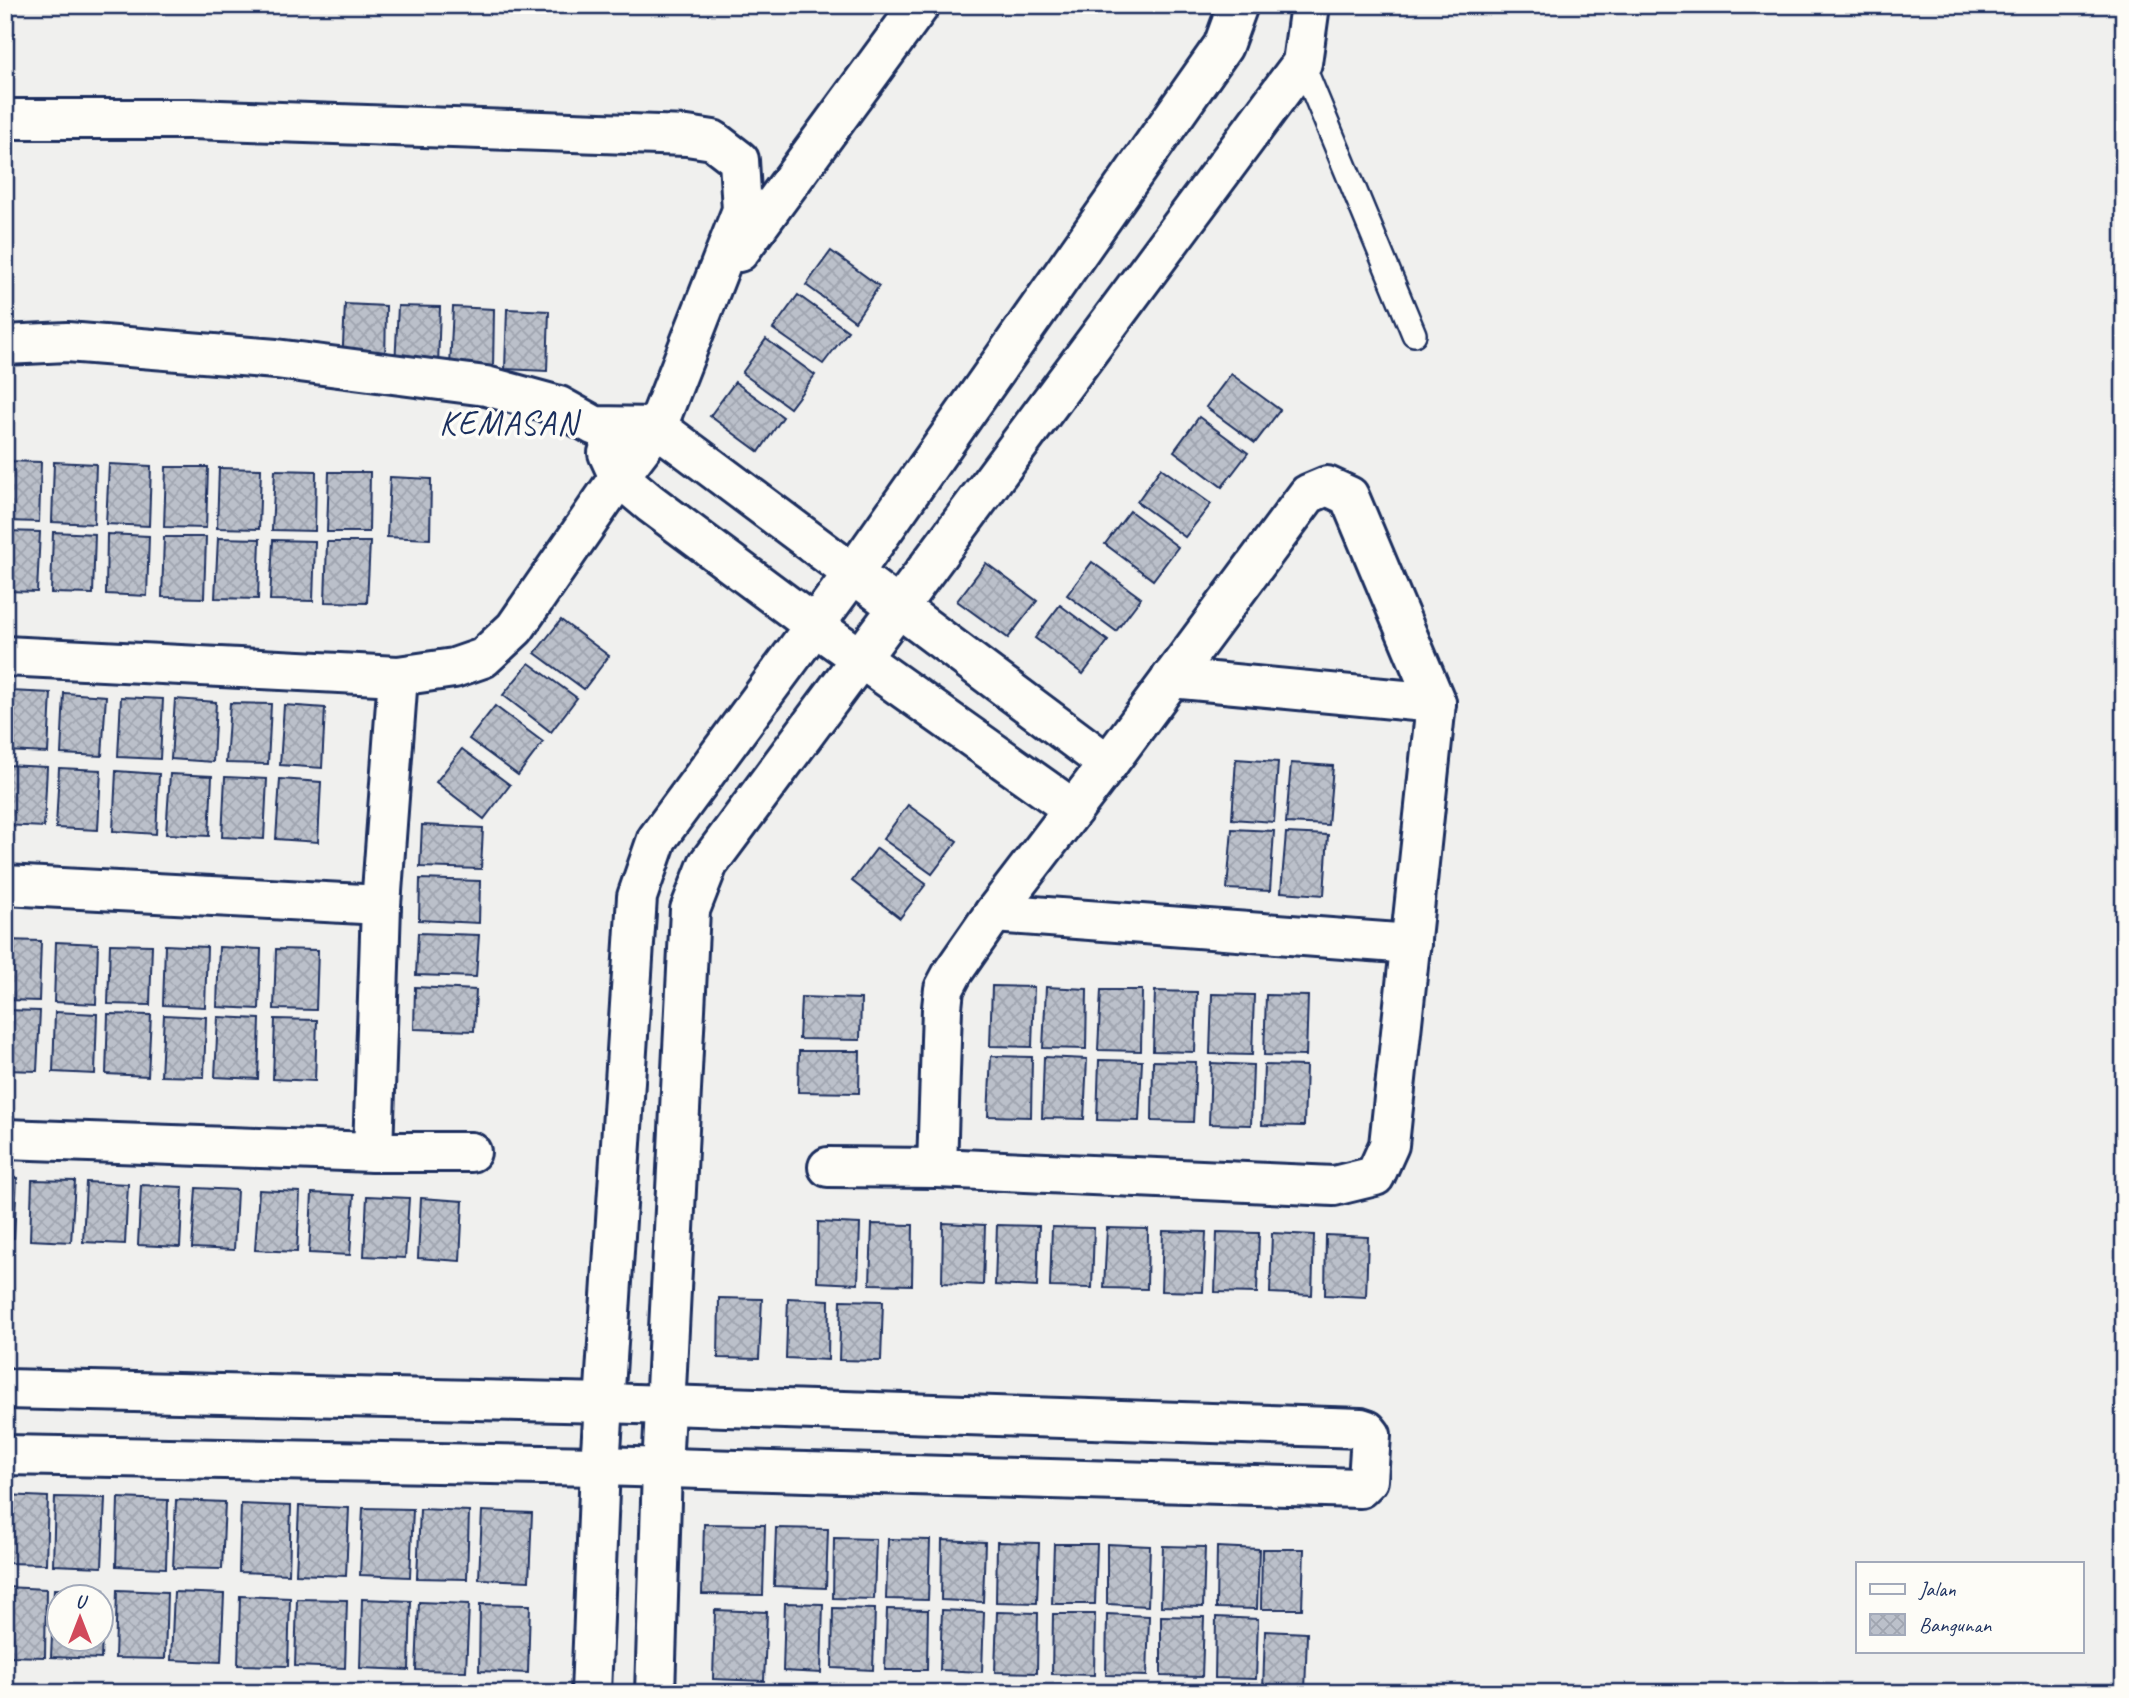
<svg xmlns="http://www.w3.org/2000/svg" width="2129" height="1698" font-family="Caveat,sans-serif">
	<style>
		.building { fill: url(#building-cross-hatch); stroke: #1b2f5e; stroke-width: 2; fill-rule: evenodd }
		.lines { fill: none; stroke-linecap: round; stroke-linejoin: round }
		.service-casing { stroke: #1b2f5e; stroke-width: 28 }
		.minor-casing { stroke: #1b2f5e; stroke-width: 44 }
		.service { stroke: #fdfcf7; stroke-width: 23 }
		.minor { stroke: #fdfcf7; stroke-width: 38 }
		.labels { text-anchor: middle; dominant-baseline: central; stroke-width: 7; stroke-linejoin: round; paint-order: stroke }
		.quarter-label { font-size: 33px; letter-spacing: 2px; fill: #1b2f5e; stroke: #fdfcf7 }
	</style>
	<defs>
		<pattern id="building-cross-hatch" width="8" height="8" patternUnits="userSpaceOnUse" patternTransform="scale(1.75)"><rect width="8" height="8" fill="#bbc0ca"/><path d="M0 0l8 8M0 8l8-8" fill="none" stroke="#a0a5b0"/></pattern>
	</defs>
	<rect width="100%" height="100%" fill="#f0f0ee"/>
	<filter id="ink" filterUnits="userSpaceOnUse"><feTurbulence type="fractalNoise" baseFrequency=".0143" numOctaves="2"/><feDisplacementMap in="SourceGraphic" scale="14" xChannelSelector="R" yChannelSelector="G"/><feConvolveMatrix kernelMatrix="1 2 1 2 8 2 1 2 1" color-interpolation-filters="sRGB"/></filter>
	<g filter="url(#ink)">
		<!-- building -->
		<g class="building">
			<path d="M831,251L879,286L855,321L806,285Z"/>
			<path d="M798,295L848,331L823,364L773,329Z"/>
			<path d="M345,304L386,306L385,366L342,364Z"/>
			<path d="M398,306L440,307L438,367L395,366Z"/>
			<path d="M453,307L494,309L493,369L450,367Z"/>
			<path d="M507,309L549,311L547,371L505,369Z"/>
			<path d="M766,339L815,375L790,408L742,373Z"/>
			<path d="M1231,374L1280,410L1255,443L1206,407Z"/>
			<path d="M735,382L783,417L759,452L710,416Z"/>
			<path d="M1199,417L1248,453L1222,487L1174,451Z"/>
			<path d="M5,461L41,462L39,522L5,521Z"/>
			<path d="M54,462L96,464L94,524L52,522Z"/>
			<path d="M109,464L151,466L149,526L106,524Z"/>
			<path d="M166,467H208L206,528L164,527Z"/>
			<path d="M219,468L261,469L259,529L217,528Z"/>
			<path d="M1161,468L1211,504L1185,537L1137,502Z"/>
			<path d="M275,470L316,471L315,531L272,530Z"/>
			<path d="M329,472H370L369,532H327Z"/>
			<path d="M390,477L431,479L430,539L387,537Z"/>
			<path d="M1130,511L1178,547L1153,580L1105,544Z"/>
			<path d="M5,531L40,532L37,592L5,591Z"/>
			<path d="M53,532L95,534L93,594L51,593Z"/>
			<path d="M107,534L149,536L147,596L106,594Z"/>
			<path d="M164,537H206L204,598L162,597Z"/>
			<path d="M218,538L260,539L258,599L215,598Z"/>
			<path d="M273,540L315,541L313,601L270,600Z"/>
			<path d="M327,542H370L367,603L325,602Z"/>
			<path d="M1092,562L1141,598L1116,631L1067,595Z"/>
			<path d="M986,563L1037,601L1008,638L957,601Z"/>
			<path d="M1060,605L1108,641L1083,674L1035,638Z"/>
			<path d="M561,620L609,656L584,689L535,653Z"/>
			<path d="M529,663L577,698L551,732L503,695Z"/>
			<path d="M10,691L51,693L48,753L6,751Z"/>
			<path d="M64,693L106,696L102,756L61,754Z"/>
			<path d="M121,697L163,699L160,759L118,757Z"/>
			<path d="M175,699L216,702L213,762L171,759Z"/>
			<path d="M230,703L271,704L268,764L226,763Z"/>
			<path d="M284,705L325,708L322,768L280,765Z"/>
			<path d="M495,706L543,742L518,775L469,739Z"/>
			<path d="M462,749L510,785L484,819L436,782Z"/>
			<path d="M1236,759L1278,762L1274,822L1232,819Z"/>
			<path d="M1291,763L1333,766L1328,825L1286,823Z"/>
			<path d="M5,765L47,767L44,827L5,825Z"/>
			<path d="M59,768L101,770L98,830L56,828Z"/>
			<path d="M116,771L159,774L156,834L113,831Z"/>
			<path d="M170,774L212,776L209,836L166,834Z"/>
			<path d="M225,777L267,779L264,839L222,837Z"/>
			<path d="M280,779L321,782L318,842L276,839Z"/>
			<path d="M908,805L957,841L932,874L883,839Z"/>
			<path d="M422,825L483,828L481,869L420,867Z"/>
			<path d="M1232,829L1274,831L1270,891L1227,889Z"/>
			<path d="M1286,833L1328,835L1324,895L1281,892Z"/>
			<path d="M877,848L926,884L900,918L852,881Z"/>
			<path d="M420,879L480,881L479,923L419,920Z"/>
			<path d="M418,933L479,935L476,977L416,975Z"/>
			<path d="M5,940L41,941L39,1001L5,1000Z"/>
			<path d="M56,942L98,944L96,1004L54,1002Z"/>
			<path d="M110,944L152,945L150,1005L108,1004Z"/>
			<path d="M165,945L207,947L205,1007L163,1005Z"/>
			<path d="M219,947L261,949L259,1009L217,1007Z"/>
			<path d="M276,949L318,950L316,1010L274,1009Z"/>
			<path d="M992,986L1034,987L1032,1047L990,1046Z"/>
			<path d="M415,987L476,990L474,1031L414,1029Z"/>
			<path d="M1046,987L1087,989L1086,1049L1043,1048Z"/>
			<path d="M1101,990H1142L1141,1051L1098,1050Z"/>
			<path d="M1155,991L1197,992L1195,1052L1153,1051Z"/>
			<path d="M1212,994L1254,995L1252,1055L1210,1054Z"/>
			<path d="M1266,995L1308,996L1306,1056L1264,1055Z"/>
			<path d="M801,997L861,999L860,1040L799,1039Z"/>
			<path d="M5,1010L40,1011L37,1071L5,1070Z"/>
			<path d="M55,1012L97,1014L95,1074L53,1072Z"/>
			<path d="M108,1014L151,1015L148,1076L106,1074Z"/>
			<path d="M164,1015L206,1017L204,1077L161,1076Z"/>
			<path d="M218,1017L260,1019L258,1079L215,1077Z"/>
			<path d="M275,1019L317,1020L315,1081L273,1079Z"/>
			<path d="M799,1051H860L859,1093L798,1092Z"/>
			<path d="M991,1056L1032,1057L1031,1117L988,1116Z"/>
			<path d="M1044,1057L1087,1059L1084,1119L1042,1118Z"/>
			<path d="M1099,1060L1142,1061L1139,1121L1097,1120Z"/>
			<path d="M1153,1061L1196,1062L1193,1122L1152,1121Z"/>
			<path d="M1211,1063L1253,1065L1251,1125L1209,1124Z"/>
			<path d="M1264,1065L1306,1066L1304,1126L1262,1125Z"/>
			<path d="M5,1177L17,1178L14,1238H5Z"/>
			<path d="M32,1180L75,1181L71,1242L30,1240Z"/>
			<path d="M86,1182L128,1184L125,1244L83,1242Z"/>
			<path d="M141,1185L183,1187L180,1247L138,1245Z"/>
			<path d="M196,1188L237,1190L234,1250L192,1248Z"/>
			<path d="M259,1190L300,1192L297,1252L255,1250Z"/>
			<path d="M312,1193L354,1195L350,1255L309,1253Z"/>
			<path d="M367,1196L409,1198L405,1258L364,1256Z"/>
			<path d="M421,1198L463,1201L460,1261L418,1258Z"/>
			<path d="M818,1222L860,1224L858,1284L817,1282Z"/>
			<path d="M943,1223L985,1225L983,1285L942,1283Z"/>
			<path d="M872,1224L913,1225L912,1285L870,1284Z"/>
			<path d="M997,1225L1039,1226L1037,1287L995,1285Z"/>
			<path d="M1052,1227L1094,1228L1092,1288L1050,1287Z"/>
			<path d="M1107,1228L1148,1229L1147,1289L1104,1288Z"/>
			<path d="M1163,1231L1206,1232L1203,1292L1161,1291Z"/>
			<path d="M1217,1232L1259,1233L1257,1293L1215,1292Z"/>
			<path d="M1272,1233L1314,1235L1312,1295L1270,1293Z"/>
			<path d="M1326,1235L1368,1237L1366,1297L1325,1295Z"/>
			<path d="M719,1298L762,1299L759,1359L718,1358Z"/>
			<path d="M788,1298L829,1300L828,1360L786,1358Z"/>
			<path d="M841,1300L883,1301L881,1361L839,1360Z"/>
			<path d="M5,1495L48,1497L46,1564L5,1563Z"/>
			<path d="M55,1497L105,1498L102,1567L53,1565Z"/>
			<path d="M118,1498L168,1500L166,1568L116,1566Z"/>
			<path d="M176,1500L225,1502L222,1569L173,1568Z"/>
			<path d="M241,1504L291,1506L289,1574L239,1572Z"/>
			<path d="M299,1506L349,1508L346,1576L296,1574Z"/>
			<path d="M363,1508L413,1509L410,1577L360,1575Z"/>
			<path d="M420,1509L469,1511L467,1579L417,1578Z"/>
			<path d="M482,1511L532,1513L529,1581L479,1579Z"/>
			<path d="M704,1524L765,1525L763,1595L702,1594Z"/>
			<path d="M776,1528L828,1529L826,1588L774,1586Z"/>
			<path d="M834,1538L876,1539L874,1599L833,1598Z"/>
			<path d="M888,1539L930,1540L928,1600L886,1599Z"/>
			<path d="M942,1540L985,1542L983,1602L941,1600Z"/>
			<path d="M997,1542L1039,1543L1037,1603L996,1602Z"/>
			<path d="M1054,1544H1097L1095,1604H1052Z"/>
			<path d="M1107,1544L1150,1546L1148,1606L1107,1604Z"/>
			<path d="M1163,1546L1205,1547L1203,1607L1161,1606Z"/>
			<path d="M1217,1547L1259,1549L1257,1609L1216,1608Z"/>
			<path d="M1262,1549H1304L1302,1609H1261Z"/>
			<path d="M5,1587L46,1589L45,1657L5,1656Z"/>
			<path d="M54,1589L104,1590L101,1659L51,1657ZM60,1596H102V1638H60Z"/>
			<path d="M117,1590L167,1592L165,1659L115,1658Z"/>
			<path d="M174,1592L224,1594L221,1662L171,1660Z"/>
			<path d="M240,1596L290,1598L288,1666L238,1665Z"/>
			<path d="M297,1599L347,1600L345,1668L295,1666Z"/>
			<path d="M362,1599L411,1601L409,1670L360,1668Z"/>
			<path d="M419,1602L469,1604L466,1671L416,1670Z"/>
			<path d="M785,1603L823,1604L821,1673L783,1671Z"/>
			<path d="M480,1604L530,1605L528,1673L479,1671Z"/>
			<path d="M833,1608L875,1609L873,1670L832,1668Z"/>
			<path d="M887,1609L928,1610L927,1670H885Z"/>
			<path d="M715,1610L767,1612L764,1681L713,1679Z"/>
			<path d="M942,1610L984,1612L982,1672L940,1670Z"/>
			<path d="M997,1612L1038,1613L1037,1673L995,1672Z"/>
			<path d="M1053,1614H1095L1094,1675L1052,1674Z"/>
			<path d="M1107,1614L1149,1616L1147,1676L1106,1675Z"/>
			<path d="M1161,1616L1204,1617L1202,1677L1161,1676Z"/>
			<path d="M1216,1617L1258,1619L1256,1679L1215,1678Z"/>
			<path d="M1265,1631L1307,1633L1305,1693L1263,1691Z"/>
		</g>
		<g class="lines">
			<defs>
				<path id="service" d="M1302,63L1414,334"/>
				<g id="minor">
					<path d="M5,119H191L687,136L713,140L739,160L742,210L657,427L619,477L515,628L483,658L454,668L398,676L381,905L373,1152L5,1139"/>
					<path d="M739,252L920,5"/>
					<path d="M5,345L67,342L276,359L486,386L559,406L595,426L657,427L1108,764"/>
					<path d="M608,453L619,477L650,503L815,626L1073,809"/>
					<path d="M5,656L398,676"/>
					<path d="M1171,678L1436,703"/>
					<path d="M5,885L381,905"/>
					<path d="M994,913L1411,944"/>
					<path d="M373,1152H471"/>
					<path d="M828,1167L937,1168L1334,1186L1375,1176L1389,1145L1436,703L1349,496L1327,486L1308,494L1108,764L994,913L953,972L944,989L942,1008L937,1168"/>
					<path d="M5,1389L605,1403L1361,1428L1367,1430L1371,1435L1368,1480L1360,1488L600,1466L5,1455"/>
					<path d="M591,1693L600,1466L637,897L657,839L854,572L1223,46L1238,5"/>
					<path d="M655,1693L662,1469L690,910L708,864L1302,63L1310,5"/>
				</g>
			</defs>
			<!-- service casing -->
			<use href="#service" class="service-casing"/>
			<!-- minor casing -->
			<use href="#minor" class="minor-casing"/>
			<!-- service -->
			<use href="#service" class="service"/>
			<!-- minor -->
			<use href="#minor" class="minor"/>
		</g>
	</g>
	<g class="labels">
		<!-- quarter labels -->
		<g class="quarter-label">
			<text x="509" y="423">KEMASAN</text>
		</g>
	</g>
	<!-- margin -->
	<rect width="2129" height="1698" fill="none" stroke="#fdfcf7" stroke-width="28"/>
	<rect x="14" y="14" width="2101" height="1670" fill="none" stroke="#1b2f5e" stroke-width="2.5" filter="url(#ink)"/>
	<!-- legend -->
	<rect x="1856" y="1562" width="228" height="91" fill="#fdfcf7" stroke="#a3aaba" stroke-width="2"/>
	<rect x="1870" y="1584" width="35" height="10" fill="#fdfcf7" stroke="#a3aaba" stroke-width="2"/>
	<text x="1919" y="1596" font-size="21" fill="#1b2f5e">Jalan</text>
	<rect x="1870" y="1614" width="35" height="21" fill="url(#building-cross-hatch)" stroke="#a3aaba" stroke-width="2"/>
	<text x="1919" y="1632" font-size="21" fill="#1b2f5e">Bangunan</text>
	<!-- north arrow -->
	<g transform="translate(80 1618)"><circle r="33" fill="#fdfcf7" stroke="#a3aaba" stroke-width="2"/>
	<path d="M0-5L12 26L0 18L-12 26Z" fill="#d1495b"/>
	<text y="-10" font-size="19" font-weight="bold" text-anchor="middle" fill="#1b2f5e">U</text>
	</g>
</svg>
